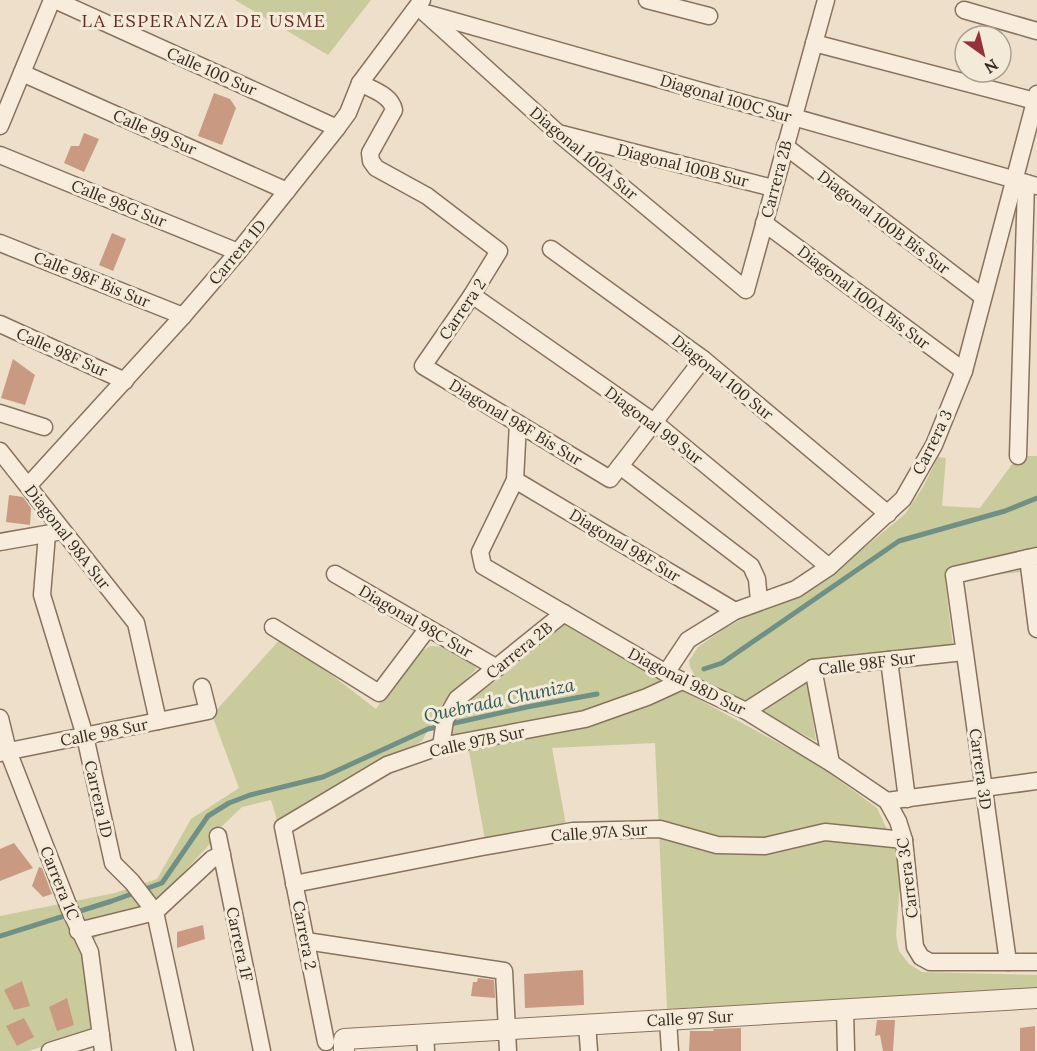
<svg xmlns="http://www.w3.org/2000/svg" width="1037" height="1051" font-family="Lora,serif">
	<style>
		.green { fill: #c9cb9d }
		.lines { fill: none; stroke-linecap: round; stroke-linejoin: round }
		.stream { stroke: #709085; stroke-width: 5 }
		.building { fill: #c99a81 }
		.minor-casing { stroke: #88725e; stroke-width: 19 }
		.tertiary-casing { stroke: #88725e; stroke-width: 22 }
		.minor { stroke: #f8eddc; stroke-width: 16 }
		.tertiary { stroke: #f8eddc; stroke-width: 20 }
		.labels { text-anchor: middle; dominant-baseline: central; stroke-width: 6; stroke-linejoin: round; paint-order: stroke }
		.street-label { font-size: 16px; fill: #3a2b21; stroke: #f4ead8 }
		.neighbourhood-label { font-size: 18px; letter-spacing: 1.5px; fill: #642b23; stroke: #f4ead8 }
		.water-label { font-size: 18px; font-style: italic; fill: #315853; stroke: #f4ead8 }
	</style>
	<rect width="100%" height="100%" fill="#eddfc9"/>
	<!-- green -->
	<g class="green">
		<path d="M235,0H371L328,55Z"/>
		<path d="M1018,456H1037V570L945,581L953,645L805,665L816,741L719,690L695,676L690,667L689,661L698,647L725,628L839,568L882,533L905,514L923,487L938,457L946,458L942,506L980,508Z"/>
		<path d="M567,622L647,671L817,764L877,808L895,847L901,871L896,935L899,951L909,964L922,972L1037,975V989L667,1009L655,743L552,748L566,825L485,840L469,751L450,755V728L459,713L472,696L499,679Z"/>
		<path d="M282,637L376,709L410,657L431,646L452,648L477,668L441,706L422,741L277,820L271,800L242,807L221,827L209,845L146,913L96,937L87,950L96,1029L29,1051H0V916L115,893L157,879L191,819L239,788L212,715Z"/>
	</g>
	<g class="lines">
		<!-- stream -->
		<g class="stream">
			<path d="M704,669L722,663L899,541L1005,511L1037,498"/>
			<path d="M0,936L112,901L162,883L208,816L229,803L250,795L323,777L428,729L527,707L597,694"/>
		</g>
	</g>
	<!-- building -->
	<g class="building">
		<path d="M214,93L230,99L236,108L222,145L198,136Z"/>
		<path d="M84,133L99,139L84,172L64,163L71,146H79Z"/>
		<path d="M112,233L126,239L113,271L99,265Z"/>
		<path d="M13,359L35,375L25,405L1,398Z"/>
		<path d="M9,495L23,497L31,508L30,525L6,522Z"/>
		<path d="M14,843L33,868L0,881V849Z"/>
		<path d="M39,867L42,868L52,894L43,897L32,886Z"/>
		<path d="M203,925L205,939L177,948V932Z"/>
		<path d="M583,970L584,1005L525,1008L524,974Z"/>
		<path d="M478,978L494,980L495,998L471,996L473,982H477Z"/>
		<path d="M22,981L30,1006L14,1010L4,990Z"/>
		<path d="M67,998L74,1025L57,1031L49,1007Z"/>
		<path d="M24,1018L34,1037L17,1046L6,1026Z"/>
		<path d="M877,1020H895L893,1051H883L880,1035L875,1036Z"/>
		<path d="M1035,1026V1051H1020V1028Z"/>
		<path d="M741,1028V1051H689L690,1031H714L713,1029Z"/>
	</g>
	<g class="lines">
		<defs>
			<g id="minor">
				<path d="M55,0L337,128"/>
				<path d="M647,0L709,16"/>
				<path d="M964,10L1037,31"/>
				<path d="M425,13L558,133L746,290L826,0"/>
				<path d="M429,14L1037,186"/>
				<path d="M814,43L1035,101"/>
				<path d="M22,73L287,191"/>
				<path d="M360,83C373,90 391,95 394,110L370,153L371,161L376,168L427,196L499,251L472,295L423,366L610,479L703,359"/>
				<path d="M0,126L52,0"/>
				<path d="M562,134L773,188"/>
				<path d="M785,146L983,297"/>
				<path d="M0,155L238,252"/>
				<path d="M764,223L964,371"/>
				<path d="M0,243L183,316"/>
				<path d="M551,249L703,359L888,514"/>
				<path d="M472,295L654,422L829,567"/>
				<path d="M0,324L125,381"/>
				<path d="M0,413L44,427"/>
				<path d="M518,423L515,480L480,552L483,566L666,673L746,711L831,763L887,801L898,821L904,840L915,947L921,957L930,962H1037"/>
				<path d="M0,451L136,623L158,721"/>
				<path d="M1018,456L1026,183"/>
				<path d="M620,466L751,566L757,579L759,601"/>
				<path d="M515,480L735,611"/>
				<path d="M28,486L183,316L238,252L337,128L348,113L360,83L422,0"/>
				<path d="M47,534L42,595L85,736L113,863L132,882L155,912L185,1051"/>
				<path d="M0,542L57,532"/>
				<path d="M1028,558L1037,629"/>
				<path d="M335,574L497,668"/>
				<path d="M273,627L379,693L428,628"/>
				<path d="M889,660L907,799"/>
				<path d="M813,668L831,763"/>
				<path d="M666,673L688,640L735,611L796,589L829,567L903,499L934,445L964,371L1037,94"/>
				<path d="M746,711L813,668L964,652"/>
				<path d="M0,718L8,751L70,910L90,952L103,1051"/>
				<path d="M441,746L445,720L457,699L564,613"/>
				<path d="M0,753L208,711L202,687"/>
				<path d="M887,801L1037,781"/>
				<path d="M218,836L262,1051"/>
				<path d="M294,884L482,847L573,831L660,829L717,845L765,846L825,832L904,840"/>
				<path d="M78,931L155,912L212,859L222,854"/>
				<path d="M306,941L504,971L508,1051"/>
				<path d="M1008,962L954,575L1037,556"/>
				<path d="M845,1009L846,1051"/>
				<path d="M668,1020L670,1051"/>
				<path d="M587,1024L589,1051"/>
				<path d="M425,1034L426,1051"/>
				<path d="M326,1042L283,827L387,765L441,746L585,719L647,697L682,681"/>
				<path d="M50,1051L101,1035"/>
			</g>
			<path id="tertiary" d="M344,1051V1039L1037,998"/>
		</defs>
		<!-- minor casing -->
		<use href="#minor" class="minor-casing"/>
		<!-- tertiary casing -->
		<use href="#tertiary" class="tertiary-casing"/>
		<!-- minor -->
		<use href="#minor" class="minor"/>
		<!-- tertiary -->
		<use href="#tertiary" class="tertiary"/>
	</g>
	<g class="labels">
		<!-- street labels -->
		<g class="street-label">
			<text transform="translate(212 71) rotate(24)">Calle 100 Sur</text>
			<text transform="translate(726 98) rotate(16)">Diagonal 100C Sur</text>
			<text transform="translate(155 132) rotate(24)">Calle 99 Sur</text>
			<text transform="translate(584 153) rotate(40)">Diagonal 100A Sur</text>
			<text transform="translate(683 165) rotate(14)">Diagonal 100B Sur</text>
			<text transform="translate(776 179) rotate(-75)">Carrera 2B</text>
			<text transform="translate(119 203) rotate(22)">Calle 98G Sur</text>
			<text transform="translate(884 222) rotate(37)">Diagonal 100B Bis Sur</text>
			<text transform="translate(237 252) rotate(-50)">Carrera 1D</text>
			<text transform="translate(92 279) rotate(22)">Calle 98F Bis Sur</text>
			<text transform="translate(864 297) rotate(37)">Diagonal 100A Bis Sur</text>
			<text transform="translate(462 309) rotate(-56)">Carrera 2</text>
			<text transform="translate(62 352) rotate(24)">Calle 98F Sur</text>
			<text transform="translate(723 377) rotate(39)">Diagonal 100 Sur</text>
			<text transform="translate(516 422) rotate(31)">Diagonal 98F Bis Sur</text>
			<text transform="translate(654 425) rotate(37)">Diagonal 99 Sur</text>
			<text transform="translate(932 442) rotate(-64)">Carrera 3</text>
			<text transform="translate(68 537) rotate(52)">Diagonal 98A Sur</text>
			<text transform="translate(625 545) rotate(31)">Diagonal 98F Sur</text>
			<text transform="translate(416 621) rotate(30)">Diagonal 98C Sur</text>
			<text transform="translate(519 650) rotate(-39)">Carrera 2B</text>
			<text transform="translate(867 663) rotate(-7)">Calle 98F Sur</text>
			<text transform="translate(687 681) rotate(27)">Diagonal 98D Sur</text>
			<text transform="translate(104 732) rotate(-11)">Calle 98 Sur</text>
			<text transform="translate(477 741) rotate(-12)">Calle 97B Sur</text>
			<text transform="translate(981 769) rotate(82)">Carrera 3D</text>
			<text transform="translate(99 799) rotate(77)">Carrera 1D</text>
			<text transform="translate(599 832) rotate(-4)">Calle 97A Sur</text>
			<text transform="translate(907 878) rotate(-97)">Carrera 3C</text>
			<text transform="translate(60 883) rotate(68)">Carrera 1C</text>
			<text transform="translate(305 935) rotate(79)">Carrera 2</text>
			<text transform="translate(240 944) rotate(78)">Carrera 1F</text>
			<text transform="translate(690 1018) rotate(-3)">Calle 97 Sur</text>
		</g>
		<!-- neighbourhood labels -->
		<g class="neighbourhood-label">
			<text x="204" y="20">LA ESPERANZA DE USME</text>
		</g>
		<!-- water labels -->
		<g class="water-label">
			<text transform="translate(499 700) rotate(-12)">Quebrada Chuniza</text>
		</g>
	</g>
	<!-- north arrow -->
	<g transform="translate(983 54) rotate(146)"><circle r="28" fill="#f4ead8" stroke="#aa9e8f" stroke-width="1.5"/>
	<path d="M0-4.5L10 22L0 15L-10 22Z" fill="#943139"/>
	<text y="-9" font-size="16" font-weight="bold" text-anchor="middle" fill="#3a2b21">N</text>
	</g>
</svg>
